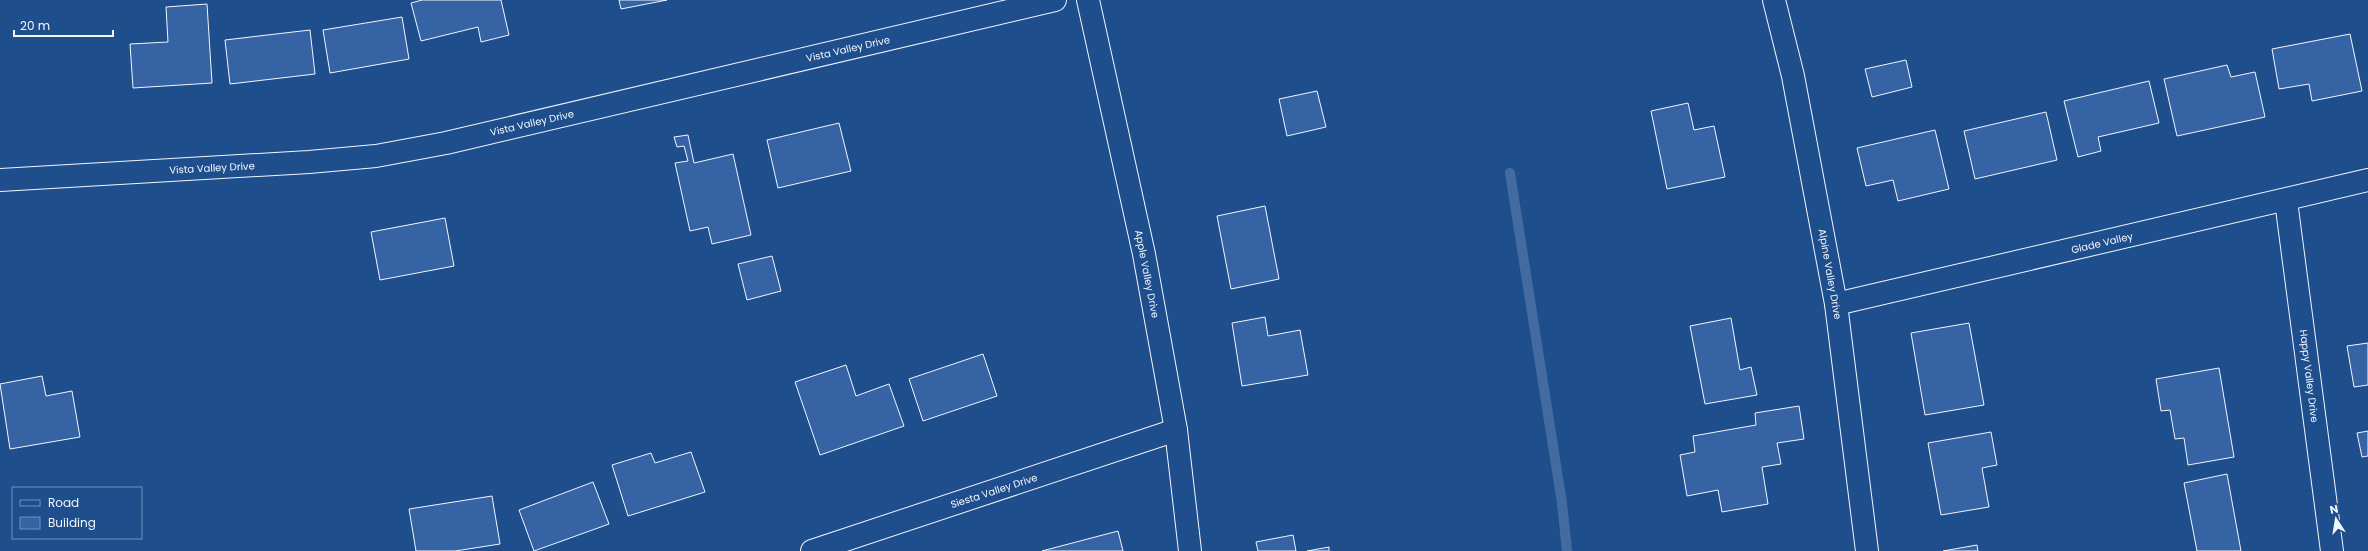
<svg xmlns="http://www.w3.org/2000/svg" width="2368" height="551" font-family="Poppins,sans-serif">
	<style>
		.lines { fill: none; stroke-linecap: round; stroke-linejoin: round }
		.stream { stroke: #446ba0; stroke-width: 10 }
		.building { fill: #3563a3; stroke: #f2f6ff }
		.street-casing { stroke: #f2f6ff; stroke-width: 24 }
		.street { stroke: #1f4e8c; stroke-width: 22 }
		.labels { text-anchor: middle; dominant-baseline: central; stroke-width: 3; stroke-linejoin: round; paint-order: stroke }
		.street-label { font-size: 10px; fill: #f2f6ff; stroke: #1f4e8c }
	</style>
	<rect width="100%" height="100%" fill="#1f4e8c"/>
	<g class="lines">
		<!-- stream -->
		<path class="stream" d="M1510,173L1562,503L1567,551"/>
	</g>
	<!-- building -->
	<g class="building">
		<path d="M422,0H501L509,35L481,42L478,27L421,41L411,3Z"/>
		<path d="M619,0H667L621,9Z"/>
		<path d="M207,4L212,83L133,88L130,44L168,42L166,7Z"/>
		<path d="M402,17L409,59L330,73L323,30Z"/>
		<path d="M310,30L315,74L230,84L225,40Z"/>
		<path d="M2350,34L2362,91L2312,101L2309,84L2279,89L2272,49Z"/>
		<path d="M1906,60L1912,87L1872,97L1865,69Z"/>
		<path d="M2227,65L2231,77L2255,72L2265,117L2177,136L2164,79Z"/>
		<path d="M2149,81L2159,123L2098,137L2101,151L2078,157L2064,101Z"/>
		<path d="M1317,91L1326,127L1287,136L1279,99Z"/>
		<path d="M1688,103L1694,130L1714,126L1725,177L1667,189L1651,111Z"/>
		<path d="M2046,112L2057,160L1975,179L1964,131Z"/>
		<path d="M839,123L851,171L778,188L767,140Z"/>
		<path d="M1935,130L1949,189L1898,201L1893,180L1866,186L1857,148Z"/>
		<path d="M688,135L694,163L733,154L751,235L712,244L708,227L690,231L675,163L688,161L684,146L677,147L674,137Z"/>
		<path d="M1265,206L1279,279L1231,289L1217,216Z"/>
		<path d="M445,218L454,266L380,280L371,232Z"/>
		<path d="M772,256L781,291L747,300L738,264Z"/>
		<path d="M1265,317L1268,336L1300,330L1308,375L1242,386L1232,323Z"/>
		<path d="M1731,318L1740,370L1751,367L1757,395L1705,404L1690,326Z"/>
		<path d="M1969,323L1984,405L1925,415L1911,333Z"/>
		<path d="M2368,343V385L2354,387L2347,346Z"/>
		<path d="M983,354L997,396L923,421L909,379Z"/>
		<path d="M846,365L856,396L889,384L904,426L820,455L795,382Z"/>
		<path d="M2219,368L2234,457L2188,465L2184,438L2175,439L2170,410L2161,411L2156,379Z"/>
		<path d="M42,376L46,396L72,391L80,437L10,449L0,384Z"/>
		<path d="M1799,406L1804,439L1777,443L1781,464L1762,467L1768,504L1722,512L1718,490L1687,496L1680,455L1695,452L1693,436L1756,425L1755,413Z"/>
		<path d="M2368,431V456L2362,457L2357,433Z"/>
		<path d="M1991,432L1997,465L1982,468L1989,507L1941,515L1928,443Z"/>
		<path d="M691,452L705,492L628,516L612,465L651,453L655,463Z"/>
		<path d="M2227,474L2241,551H2197L2184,483Z"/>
		<path d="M593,482L609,524L534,551L519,510Z"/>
		<path d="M492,496L500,544L455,551H416L409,509Z"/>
		<path d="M1118,531L1123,551H1042Z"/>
		<path d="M1293,535L1296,551H1258L1256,542Z"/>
		<path d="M1977,545L1978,551H1943Z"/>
		<path d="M1329,547V551H1307Z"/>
	</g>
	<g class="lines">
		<defs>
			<g id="street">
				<path d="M1088,0L1144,254L1176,430L1190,551"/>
				<path d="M1774,0L1793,76L1836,304L1867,551"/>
				<path d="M0,180L309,162L376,156L446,143L1055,0"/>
				<path d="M2286,201L2332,551"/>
				<path d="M1836,304L2368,180"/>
				<path d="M812,551L1176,430"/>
			</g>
		</defs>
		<!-- street casing -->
		<use href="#street" class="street-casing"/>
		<!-- street -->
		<use href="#street" class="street"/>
	</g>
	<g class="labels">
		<!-- street labels -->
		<g class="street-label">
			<text transform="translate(848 49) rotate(-13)">Vista Valley Drive</text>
			<text transform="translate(532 123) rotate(-13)">Vista Valley Drive</text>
			<text transform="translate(212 168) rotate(-3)">Vista Valley Drive</text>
			<text transform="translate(2102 243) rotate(-13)">Glade Valley</text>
			<text transform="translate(1147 274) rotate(79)">Apple Valley Drive</text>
			<text transform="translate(1830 274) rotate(80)">Alpine Valley Drive</text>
			<text transform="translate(2309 376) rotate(83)">Happy Valley Drive</text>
			<text transform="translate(994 491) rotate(-18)">Siesta Valley Drive</text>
		</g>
	</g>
	<!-- legend -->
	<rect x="12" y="487" width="130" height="52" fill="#1f4e8c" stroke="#7391ba"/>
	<rect x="20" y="500" width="20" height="6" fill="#1f4e8c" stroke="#7391ba"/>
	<text x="48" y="507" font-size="12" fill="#f2f6ff">Road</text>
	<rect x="20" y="517" width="20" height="12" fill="#3563a3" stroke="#7391ba"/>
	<text x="48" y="527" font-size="12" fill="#f2f6ff">Building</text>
	<!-- north arrow -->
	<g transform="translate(2336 519) rotate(348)" stroke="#1f4e8c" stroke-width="3" paint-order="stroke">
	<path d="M0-3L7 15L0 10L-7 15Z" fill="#f2f6ff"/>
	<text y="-6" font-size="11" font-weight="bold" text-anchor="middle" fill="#f2f6ff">N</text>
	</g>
	<!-- scale -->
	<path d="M14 30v6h99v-6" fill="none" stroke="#f2f6ff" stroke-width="2"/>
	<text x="20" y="30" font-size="12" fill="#f2f6ff" stroke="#1f4e8c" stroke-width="3" paint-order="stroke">20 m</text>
</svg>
